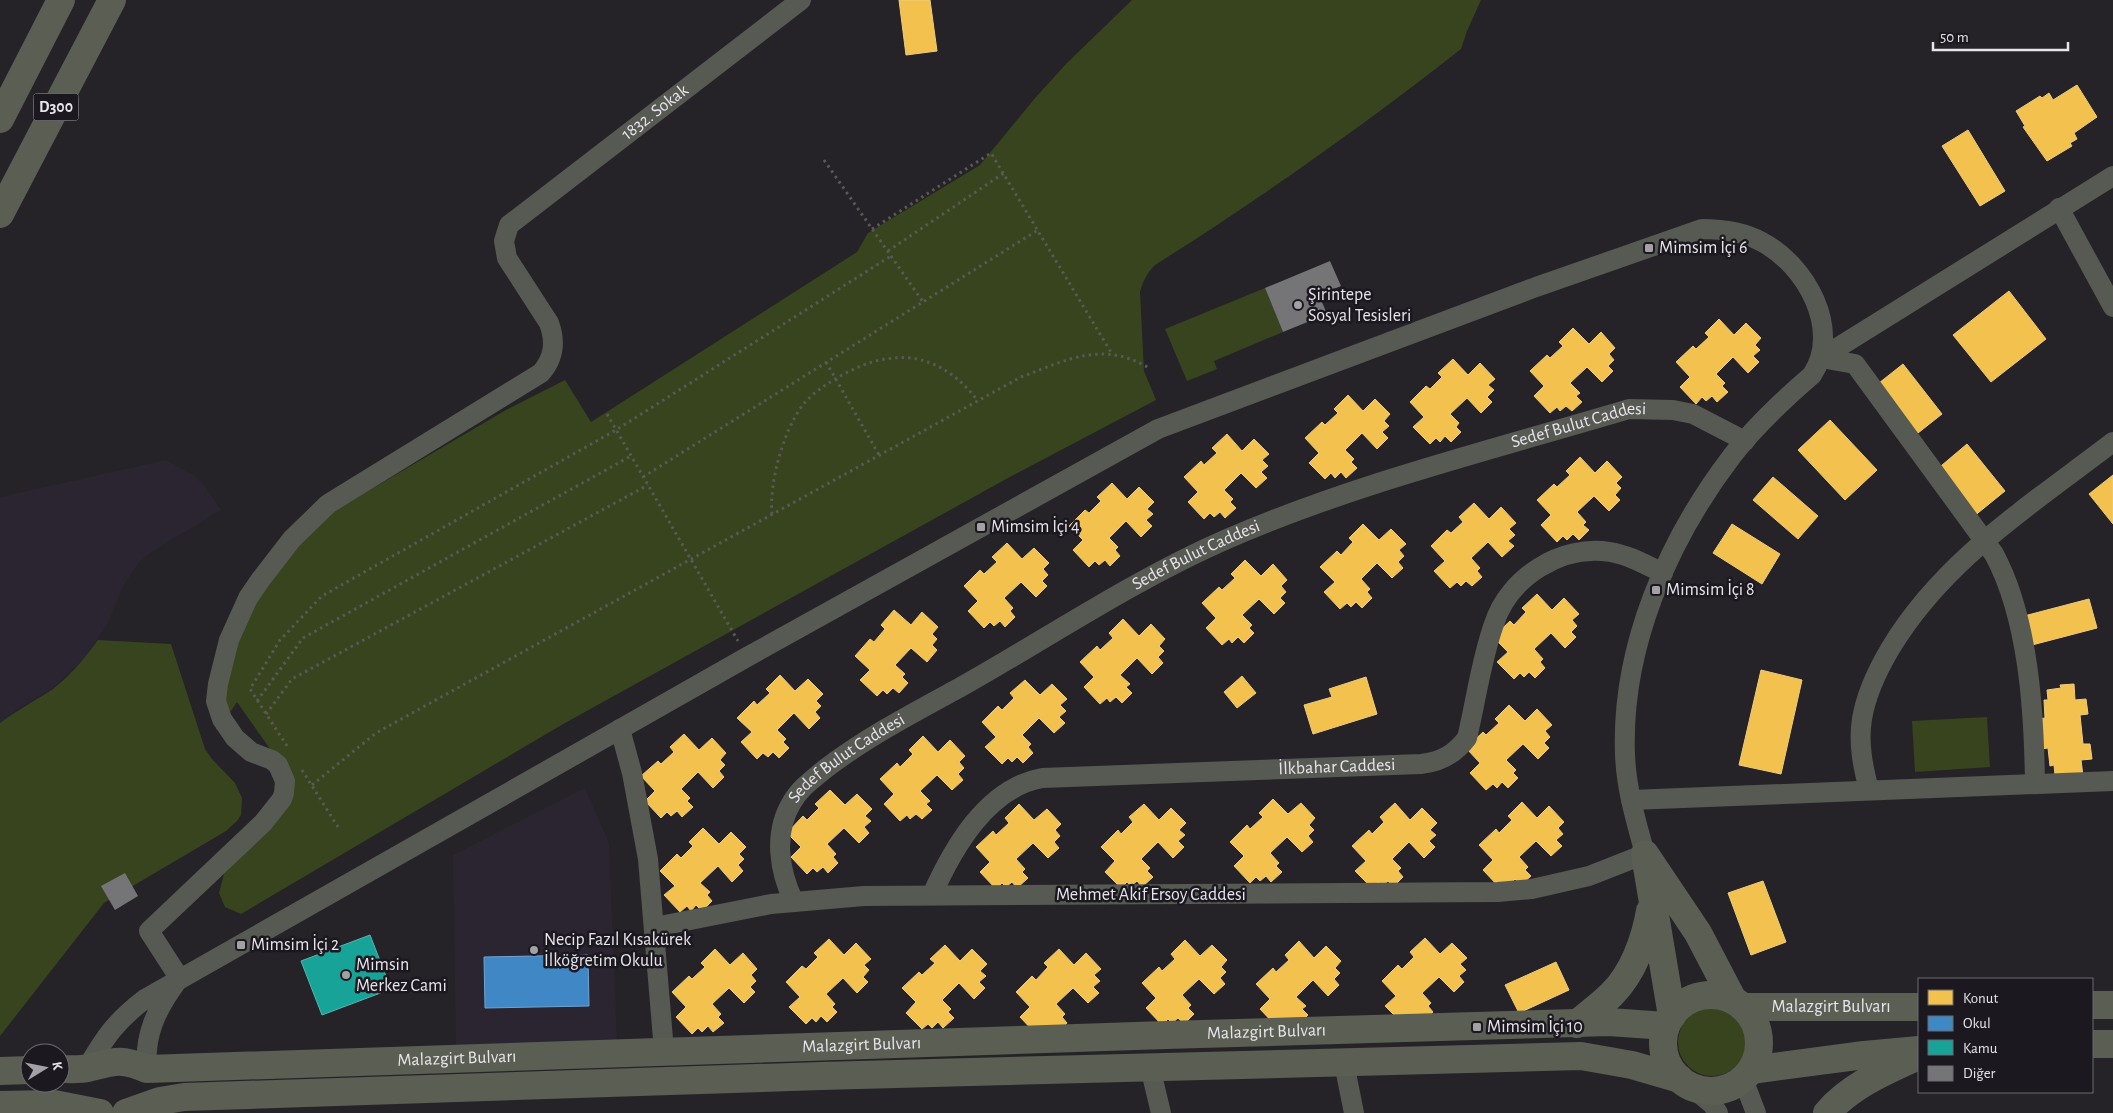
<svg xmlns="http://www.w3.org/2000/svg" width="2113" height="1113" font-family="'Alegreya Sans',sans-serif">
	<style>
		.built { fill: #2a2531 }
		.green { fill: #37441d }
		.homes { fill: #f2c14e; stroke: #efcc7d }
		.schools { fill: #3f88c5; stroke: #71a4d0 }
		.public { fill: #17a398; stroke: #55b6b1 }
		.building { fill: #757477 }
		.lines { fill: none; stroke-linecap: round; stroke-linejoin: round }
		.path { stroke: #585956; stroke-width: 3; stroke-dasharray: 2.5 4; stroke-linecap: butt }
		.minor { stroke: #575953; stroke-width: 20 }
		.highway { stroke: #5b5e53; stroke-width: 28 }
		.poi-dot { fill: #a3a0a6; stroke: #1b1820; stroke-width: 2 }
		.labels { text-anchor: middle; dominant-baseline: central; stroke-width: 5; stroke-linejoin: round; paint-order: stroke }
		.shield { fill: #1b1820; stroke: #aaa7ad; stroke-width: 1 }
		.shield-label { font-size: 16px; font-weight: bold; fill: #e7e4ea }
		.street-label { font-size: 18px; fill: #e7e4ea; stroke: #1b1820 }
		.poi-label { font-size: 18px; fill: #e7e4ea; stroke: #1b1820; text-anchor: start }
	</style>
	<rect width="100%" height="100%" fill="#252327"/>
	<!-- built -->
	<g class="built">
		<path d="M166,460L193,475L204,485L221,510L151,552L139,562L122,588L108,623L85,658L53,688L16,710L0,723V497Z"/>
		<path d="M585,788L609,843L617,1044L456,1049L453,855Z"/>
	</g>
	<!-- green -->
	<g class="green">
		<path d="M1132,0H1481L1467,31L1461,49C1363,126 1261,198 1155,265C1147,273 1143,281 1140,292L1144,371L1156,400L1008,478L565,723L241,914L225,907L219,893L224,874L276,821L287,773L237,702L217,731L213,715L230,647L280,562L310,525L506,410L565,380L591,422L857,252L868,233L980,165L1036,97L1066,64Z"/>
		<path d="M1265,288L1283,332L1214,361L1217,369L1187,381L1165,329Z"/>
		<path d="M98,640L171,644L205,749L212,759L235,783L242,798L241,815L237,821L226,831L104,903L0,1036V723C17,710 35,701 53,689C71,675 85,658 98,640Z"/>
		<path d="M1987,717L1990,767L1915,772L1912,721Z"/>
		<circle cx="1712" cy="1042" r="34"/>
	</g>
	<!-- homes -->
	<g class="homes">
		<path d="M899,0H930L937,51L906,55Z"/>
		<path d="M2077,85L2097,117L2074,133L2077,139L2070,143L2072,146L2047,161L2023,127L2025,126L2016,111L2040,96L2042,98L2049,93L2053,100Z"/>
		<path d="M1968,130L2005,191L1980,206L1942,146Z"/>
		<path d="M2009,291L2046,339L1991,382L1953,335Z"/>
		<path d="M1719,319L1734,335L1746,323L1761,338L1755,345L1760,350L1753,356L1759,362L1748,373L1733,357L1716,374L1725,383L1722,386L1728,392L1717,402L1712,396L1706,401L1702,397L1696,404L1680,387L1690,377L1676,362L1693,346L1696,349L1709,337L1705,333Z"/>
		<path d="M1573,328L1589,344L1601,332L1615,348L1609,354L1614,360L1608,366L1613,371L1602,382L1587,367L1570,383L1580,393L1576,396L1582,402L1572,411L1566,406L1560,411L1557,407L1550,413L1534,396L1544,386L1530,371L1547,355L1550,358L1563,346L1559,342Z"/>
		<path d="M1453,359L1468,375L1480,363L1495,379L1488,385L1494,390L1487,397L1492,402L1481,413L1467,398L1450,414L1459,423L1456,427L1461,432L1451,442L1445,436L1440,442L1436,438L1430,444L1413,427L1424,417L1410,402L1426,386L1430,389L1442,377L1438,373Z"/>
		<path d="M1903,364L1942,414L1913,437L1874,387Z"/>
		<path d="M1348,395L1363,411L1375,399L1390,414L1384,421L1389,426L1382,432L1388,438L1377,449L1362,433L1345,450L1354,459L1351,462L1357,468L1346,478L1341,472L1335,478L1331,473L1325,479L1309,463L1319,453L1305,438L1322,422L1325,425L1338,413L1334,409Z"/>
		<path d="M1830,420L1877,470L1845,500L1798,450Z"/>
		<path d="M1227,434L1242,451L1254,439L1269,454L1262,460L1268,466L1261,472L1267,478L1256,488L1241,473L1224,490L1233,499L1230,502L1236,508L1225,518L1220,512L1214,517L1210,513L1204,519L1188,502L1198,492L1184,477L1201,461L1204,465L1217,453L1212,448Z"/>
		<path d="M1967,444L2005,491L1973,517L1935,471Z"/>
		<path d="M1580,457L1595,473L1607,461L1622,477L1616,483L1621,488L1615,495L1620,500L1609,511L1594,496L1577,512L1586,522L1583,525L1589,530L1579,540L1573,534L1567,540L1563,536L1557,542L1541,525L1551,515L1537,500L1554,484L1557,487L1570,475L1566,471Z"/>
		<path d="M2113,475V524L2089,494Z"/>
		<path d="M1773,477L1818,516L1798,539L1753,500Z"/>
		<path d="M1112,483L1127,499L1139,487L1154,502L1147,509L1153,514L1146,520L1152,526L1141,537L1126,521L1109,538L1118,547L1115,550L1120,556L1110,566L1105,560L1099,565L1095,561L1089,567L1073,550L1083,540L1069,526L1085,510L1089,513L1101,501L1097,497Z"/>
		<path d="M1474,503L1489,519L1501,507L1516,523L1509,529L1515,535L1508,541L1514,546L1502,557L1488,542L1471,558L1480,568L1477,571L1482,577L1472,586L1466,581L1461,586L1457,582L1450,588L1434,571L1445,561L1431,546L1447,530L1451,533L1463,522L1459,517Z"/>
		<path d="M1363,524L1379,540L1391,529L1406,544L1399,550L1404,556L1398,562L1403,568L1392,578L1377,563L1361,579L1370,589L1367,592L1372,598L1362,608L1356,602L1351,607L1347,603L1340,609L1324,592L1335,582L1320,567L1337,551L1341,555L1353,542L1349,538Z"/>
		<path d="M1732,524L1780,554L1762,584L1713,553Z"/>
		<path d="M1007,543L1022,559L1034,548L1049,563L1043,569L1048,575L1042,581L1047,586L1036,597L1021,582L1004,598L1013,608L1010,611L1015,617L1005,627L1000,621L994,626L990,622L984,628L968,611L978,601L964,586L980,570L984,574L997,562L992,557Z"/>
		<path d="M1245,560L1261,576L1273,564L1287,580L1281,586L1286,592L1280,598L1285,603L1274,614L1259,599L1242,615L1252,625L1249,628L1254,633L1244,643L1238,637L1232,643L1229,639L1222,645L1206,628L1216,618L1202,603L1219,587L1222,590L1235,578L1231,574Z"/>
		<path d="M1537,594L1552,610L1564,598L1579,614L1572,620L1577,626L1571,632L1576,637L1565,648L1551,633L1534,649L1543,659L1540,662L1545,668L1535,678L1529,672L1524,677L1520,673L1514,679L1497,662L1508,652L1493,637L1510,621L1514,625L1526,612L1522,608Z"/>
		<path d="M2089,599L2097,628L2032,645L2024,616Z"/>
		<path d="M894,610L911,625L922,612L938,627L932,634L937,639L932,645L937,650L927,662L911,648L895,665L905,674L902,677L908,683L899,693L893,688L887,694L883,690L877,696L860,680L870,670L855,656L870,639L874,642L885,629L881,625Z"/>
		<path d="M1123,619L1139,636L1151,624L1165,639L1159,646L1164,651L1158,657L1163,663L1152,674L1137,658L1120,675L1130,684L1126,687L1132,693L1122,703L1116,697L1110,702L1107,698L1100,704L1084,687L1094,677L1080,662L1097,646L1100,650L1113,638L1109,633Z"/>
		<path d="M1761,670L1802,680L1781,774L1739,765Z"/>
		<path d="M780,675L795,691L808,679L823,694L816,701L821,706L815,712L820,718L809,729L794,713L777,730L786,739L783,742L789,748L779,758L773,752L768,757L763,753L757,759L741,742L752,732L737,718L754,701L757,705L770,693L766,689Z"/>
		<path d="M1242,676L1256,693L1237,708L1224,692Z"/>
		<path d="M1366,677L1377,714L1313,734L1304,705L1332,697L1329,689Z"/>
		<path d="M1025,680L1040,695L1052,684L1067,699L1060,705L1066,711L1059,717L1065,723L1054,733L1039,718L1022,735L1031,744L1028,747L1033,753L1023,763L1017,757L1012,762L1008,758L1002,764L985,747L996,737L982,722L998,706L1002,710L1014,698L1010,693Z"/>
		<path d="M2074,684L2075,700L2086,699L2088,714L2080,715L2083,744H2090L2092,759L2081,760L2083,776L2055,775L2054,765L2050,766L2048,748L2041,749L2038,719L2045,718L2044,700H2048L2047,690L2061,688L2060,685Z"/>
		<path d="M1509,705L1525,721L1537,709L1552,725L1545,731L1550,737L1544,743L1549,748L1538,759L1523,744L1506,760L1516,770L1513,773L1518,778L1508,788L1502,782L1497,788L1493,784L1486,790L1470,773L1480,763L1466,748L1483,732L1486,735L1499,723L1495,719Z"/>
		<path d="M684,734L699,750L712,738L726,753L720,760L725,765L719,771L724,777L713,788L698,772L681,789L690,798L687,801L693,807L682,817L677,811L671,816L667,812L661,818L645,801L655,791L641,776L658,761L661,764L674,752L670,747Z"/>
		<path d="M923,736L938,752L950,740L965,756L959,762L964,768L958,774L963,780L952,790L937,775L920,791L930,801L926,804L932,810L922,819L916,814L910,819L907,815L900,821L884,804L894,794L880,779L897,763L900,767L913,754L909,750Z"/>
		<path d="M830,790L845,805L857,794L872,809L865,816L871,821L864,827L869,833L859,843L844,828L827,844L836,854L833,857L838,863L828,873L823,867L817,872L813,868L807,874L791,857L801,847L787,833L803,816L807,820L819,808L815,804Z"/>
		<path d="M1273,799L1288,814L1301,803L1315,818L1309,825L1314,830L1308,836L1313,842L1302,852L1287,837L1270,853L1279,863L1276,866L1282,872L1271,882L1266,876L1260,881L1256,877L1250,883L1234,866L1244,856L1230,842L1247,825L1250,829L1263,817L1259,813Z"/>
		<path d="M1522,802L1537,818L1549,806L1564,822L1558,828L1563,834L1556,840L1562,846L1551,856L1536,841L1519,857L1528,867L1525,870L1531,876L1521,885L1515,879L1509,885L1505,881L1499,887L1483,870L1493,860L1479,845L1496,829L1499,833L1512,820L1508,816Z"/>
		<path d="M1395,803L1410,820L1422,808L1437,823L1430,830L1436,835L1429,841L1435,847L1424,858L1409,842L1392,859L1401,868L1398,871L1403,877L1393,887L1388,881L1382,886L1378,882L1372,888L1355,871L1366,861L1352,846L1369,830L1372,834L1384,822L1380,817Z"/>
		<path d="M1019,804L1034,820L1047,809L1061,824L1055,830L1060,836L1054,842L1059,848L1048,858L1033,843L1016,859L1025,869L1022,872L1028,878L1017,888L1012,882L1006,887L1002,883L996,889L980,872L990,862L976,847L993,831L996,835L1009,823L1005,818Z"/>
		<path d="M1144,804L1159,820L1171,808L1186,823L1179,830L1185,835L1178,841L1184,847L1173,858L1158,842L1141,859L1150,868L1147,871L1153,877L1142,887L1137,881L1131,886L1127,882L1121,888L1105,872L1115,861L1101,847L1118,830L1121,834L1133,822L1129,817Z"/>
		<path d="M703,828L719,844L731,832L746,847L739,854L744,859L738,865L743,871L732,882L718,866L700,883L710,892L707,895L712,901L702,911L696,905L691,911L687,906L680,912L664,895L675,886L660,871L677,854L681,858L693,846L689,842Z"/>
		<path d="M1763,881L1786,942L1751,955L1728,893Z"/>
		<path d="M1425,938L1440,954L1452,943L1467,958L1460,964L1466,970L1459,976L1464,982L1454,992L1439,977L1422,993L1431,1003L1428,1006L1433,1012L1423,1022L1402,1023L1385,1006L1396,996L1382,981L1398,965L1402,969L1414,957L1410,952Z"/>
		<path d="M829,939L844,955L856,943L871,959L864,965L869,970L863,977L868,982L857,993L843,978L826,994L835,1004L832,1007L837,1012L827,1022L821,1016L816,1022L812,1018L806,1024L789,1007L800,997L786,982L802,966L806,969L818,957L814,953Z"/>
		<path d="M1185,940L1200,956L1212,945L1227,960L1221,967L1226,972L1220,978L1225,984L1214,994L1199,979L1182,995L1191,1005L1188,1008L1194,1014L1184,1024L1178,1018L1172,1023L1168,1019L1162,1025L1146,1008L1156,998L1142,983L1159,967L1162,971L1175,959L1171,954Z"/>
		<path d="M1299,941L1314,958L1326,946L1341,961L1335,968L1340,973L1334,979L1339,985L1328,996L1313,980L1296,997L1306,1006L1302,1009L1308,1015L1298,1025L1276,1026L1260,1009L1270,999L1256,984L1273,968L1276,972L1289,960L1285,955Z"/>
		<path d="M945,945L960,961L972,949L987,964L980,971L986,976L979,982L985,988L974,999L959,983L942,1000L951,1009L948,1012L954,1018L943,1028L938,1022L932,1028L928,1024L922,1029L906,1013L916,1002L902,988L919,972L922,975L935,963L930,959Z"/>
		<path d="M715,949L730,965L743,953L757,969L751,975L756,981L750,987L755,992L744,1003L729,988L712,1004L721,1014L718,1017L724,1023L713,1032L708,1026L702,1032L698,1028L692,1034L676,1017L686,1007L672,992L689,976L692,979L705,967L701,963Z"/>
		<path d="M1059,949L1074,965L1086,953L1101,969L1094,975L1100,981L1093,987L1099,993L1088,1003L1073,988L1056,1004L1065,1014L1062,1017L1067,1023L1057,1033L1036,1034L1020,1017L1030,1007L1016,992L1032,976L1036,980L1048,967L1044,963Z"/>
		<path d="M1556,962L1569,990L1519,1013L1505,985Z"/>
	</g>
	<!-- schools -->
	<path class="schools" d="M588,955L589,1006L485,1008L484,957Z"/>
	<!-- public -->
	<path class="public" d="M370,935L391,989L322,1015L301,961Z"/>
	<!-- building -->
	<g class="building">
		<path d="M1330,261L1341,286L1319,295L1327,314L1283,332L1265,288Z"/>
		<path d="M125,873L138,896L115,910L101,886Z"/>
	</g>
	<g class="lines">
		<!-- path -->
		<g class="path">
			<path d="M824,160L923,302"/>
			<path d="M872,229L991,153L1112,354"/>
			<path d="M888,251L1004,173"/>
			<path d="M826,362L879,455"/>
			<path d="M607,414L738,641"/>
			<path d="M643,477L1038,230"/>
			<path d="M772,514C769,483 783,432 802,406C813,392 828,383 844,374C896,346 941,353 978,401"/>
			<path d="M257,701L303,638L631,456"/>
			<path d="M266,714L292,679L648,485"/>
			<path d="M287,746L250,689L280,640L322,596L616,430L891,256"/>
			<path d="M302,770L338,827"/>
			<path d="M312,785L376,733L1021,377C1067,360 1102,340 1149,368"/>
		</g>
		<!-- minor -->
		<g class="minor">
			<path d="M2059,208L2113,307"/>
			<path d="M1821,358L1855,364L1994,554C2029,619 2034,712 2035,784"/>
			<path d="M1821,358L2113,176"/>
			<path d="M620,729L632,773L648,859L664,1051"/>
			<path d="M1869,790C1863,767 1858,743 1862,719C1866,694 1877,671 1890,649C1943,560 2032,504 2113,442"/>
			<path d="M1631,800L2113,781"/>
			<path id="s1" d="M932,895C953,848 987,788 1042,778L1421,764C1441,762 1455,754 1467,738C1476,701 1481,660 1494,624C1509,577 1562,544 1610,552C1629,555 1646,565 1663,573"/>
			<path id="s2" d="M794,902C779,871 773,833 792,802C800,788 813,779 825,769C867,737 913,713 959,688C1048,638 1133,580 1227,539C1356,483 1495,449 1629,409L1673,410L1693,414L1745,441"/>
			<path id="s3" d="M180,979L149,931L263,823L282,799L284,793L285,781L278,765L272,760L251,752L235,738L222,719L216,701L218,684L229,640L248,598L261,579L292,539L328,504L541,373C554,358 556,342 549,323L507,258L504,241L509,225L801,0"/>
			<path d="M1344,1063L1354,1113"/>
			<path d="M1150,1067L1161,1113"/>
			<path d="M87,1068C105,1037 116,1021 145,999L747,657L1158,429L1536,287L1702,229C1723,229 1744,232 1762,242C1806,265 1842,330 1812,375C1783,400 1755,426 1732,456C1668,540 1621,647 1625,754C1626,788 1636,821 1645,854L1589,876L1532,889L1498,892L864,896L771,904L655,927"/>
			<path d="M147,1069C144,1036 156,1010 175,984"/>
			<path d="M1743,1079L1756,1113"/>
			<path d="M1689,1085L1712,1104L1718,1113"/>
		</g>
		<!-- highway -->
		<g class="highway">
			<path d="M0,119L61,0"/>
			<path d="M0,214L112,0"/>
			<path d="M1645,854L1698,933L1733,1000"/>
			<path d="M1646,861L1672,1016"/>
			<circle cx="1711" cy="1043" r="48"/>
			<path d="M2092,1005H2113"/>
			<path id="s4" d="M1743,1007H1919"/>
			<path d="M1577,1024C1588,1014 1601,1005 1612,994C1633,973 1645,940 1650,911"/>
			<path d="M2092,1044H2113"/>
			<path id="s5" d="M60,1069C69,1069 80,1070 88,1068C115,1061 121,1058 147,1069L1166,1035L1609,1022L1666,1026"/>
			<path d="M1751,1070L1864,1055L1919,1050"/>
			<path d="M0,1071L30,1070"/>
			<path d="M0,1105L54,1104L100,1113"/>
			<path d="M126,1113L160,1101L184,1097L821,1076L1581,1056L1632,1065L1680,1079"/>
			<path d="M1827,1113C1851,1085 1886,1071 1918,1056"/>
		</g>
	</g>
	<!-- markers -->
	<g class="poi-dot">
		<rect x="1644" y="243" width="10" height="10" rx="2.5"/>
		<circle cx="1298" cy="305" r="5"/>
		<rect x="976" y="522" width="10" height="10" rx="2.5"/>
		<rect x="1651" y="585" width="10" height="10" rx="2.5"/>
		<rect x="236" y="940" width="10" height="10" rx="2.5"/>
		<circle cx="534" cy="950" r="5"/>
		<circle cx="346" cy="975" r="5"/>
		<rect x="1472" y="1022" width="10" height="10" rx="2.5"/>
	</g>
	<g class="labels">
		<!-- shield labels -->
		<rect class="shield" x="33.5" y="93.5" width="45" height="27" rx="4"/>
		<g class="shield-label">
			<text x="56" y="107">D300</text>
		</g>
		<!-- street labels -->
		<g class="street-label">
			<text stroke="none"><textPath href="#s3" startOffset="1206">1832. Sokak</textPath></text>
			<text stroke="none"><textPath href="#s2" startOffset="985">Sedef Bulut Caddesi</textPath></text>
			<text stroke="none"><textPath href="#s2" startOffset="580">Sedef Bulut Caddesi</textPath></text>
			<text stroke="none"><textPath href="#s2" startOffset="175">Sedef Bulut Caddesi</textPath></text>
			<text stroke="none"><textPath href="#s1" startOffset="462">İlkbahar Caddesi</textPath></text>
			<text x="1151" y="895">Mehmet Akif Ersoy Caddesi</text>
			<text stroke="none"><textPath href="#s4" startOffset="88">Malazgirt Bulvarı</textPath></text>
			<text stroke="none"><textPath href="#s5" startOffset="1209">Malazgirt Bulvarı</textPath></text>
			<text stroke="none"><textPath href="#s5" startOffset="804">Malazgirt Bulvarı</textPath></text>
			<text stroke="none"><textPath href="#s5" startOffset="399">Malazgirt Bulvarı</textPath></text>
		</g>
		<!-- poi labels -->
		<g class="poi-label">
			<text x="1659" y="248">Mimsim İçi 6</text>
			<text x="1308" y="295">Şirintepe<tspan x="1308" dy="21">Sosyal Tesisleri</tspan></text>
			<text x="991" y="527">Mimsim İçi 4</text>
			<text x="1666" y="590">Mimsim İçi 8</text>
			<text x="544" y="940">Necip Fazıl Kısakürek<tspan x="544" dy="21">İlköğretim Okulu</tspan></text>
			<text x="251" y="945">Mimsim İçi 2</text>
			<text x="356" y="965">Mimsin<tspan x="356" dy="21">Merkez Cami</tspan></text>
			<text x="1487" y="1027">Mimsim İçi 10</text>
		</g>
	</g>
	<!-- legend -->
	<rect x="1918" y="978" width="175" height="115" fill="#1b1820" stroke="#6d6a71"/>
	<rect x="1928" y="990" width="25" height="15" fill="#f2c14e" stroke="#6d6a71"/>
	<text x="1963" y="1003" font-size="15" fill="#e7e4ea">Konut</text>
	<rect x="1928" y="1016" width="25" height="15" fill="#3f88c5" stroke="#6d6a71"/>
	<text x="1963" y="1028" font-size="15" fill="#e7e4ea">Okul</text>
	<rect x="1928" y="1040" width="25" height="15" fill="#17a398" stroke="#6d6a71"/>
	<text x="1963" y="1053" font-size="15" fill="#e7e4ea">Kamu</text>
	<rect x="1928" y="1066" width="25" height="15" fill="#757477" stroke="#6d6a71"/>
	<text x="1963" y="1078" font-size="15" fill="#e7e4ea">Diğer</text>
	<!-- north arrow -->
	<g transform="translate(45 1068) rotate(80)"><circle r="24" fill="#1b1820" stroke="#6d6a71"/>
	<path d="M0-4L9 19L0 12L-9 19Z" fill="#a3a0a6"/>
	<text y="-8" font-size="14" font-weight="bold" text-anchor="middle" fill="#e7e4ea">K</text>
	</g>
	<!-- scale -->
	<path d="M1933 42v8h135v-8" fill="none" stroke="#e7e4ea" stroke-width="2.5"/>
	<text x="1940" y="42" font-size="15" fill="#e7e4ea" stroke="#1b1820" stroke-width="4" paint-order="stroke">50 m</text>
</svg>
